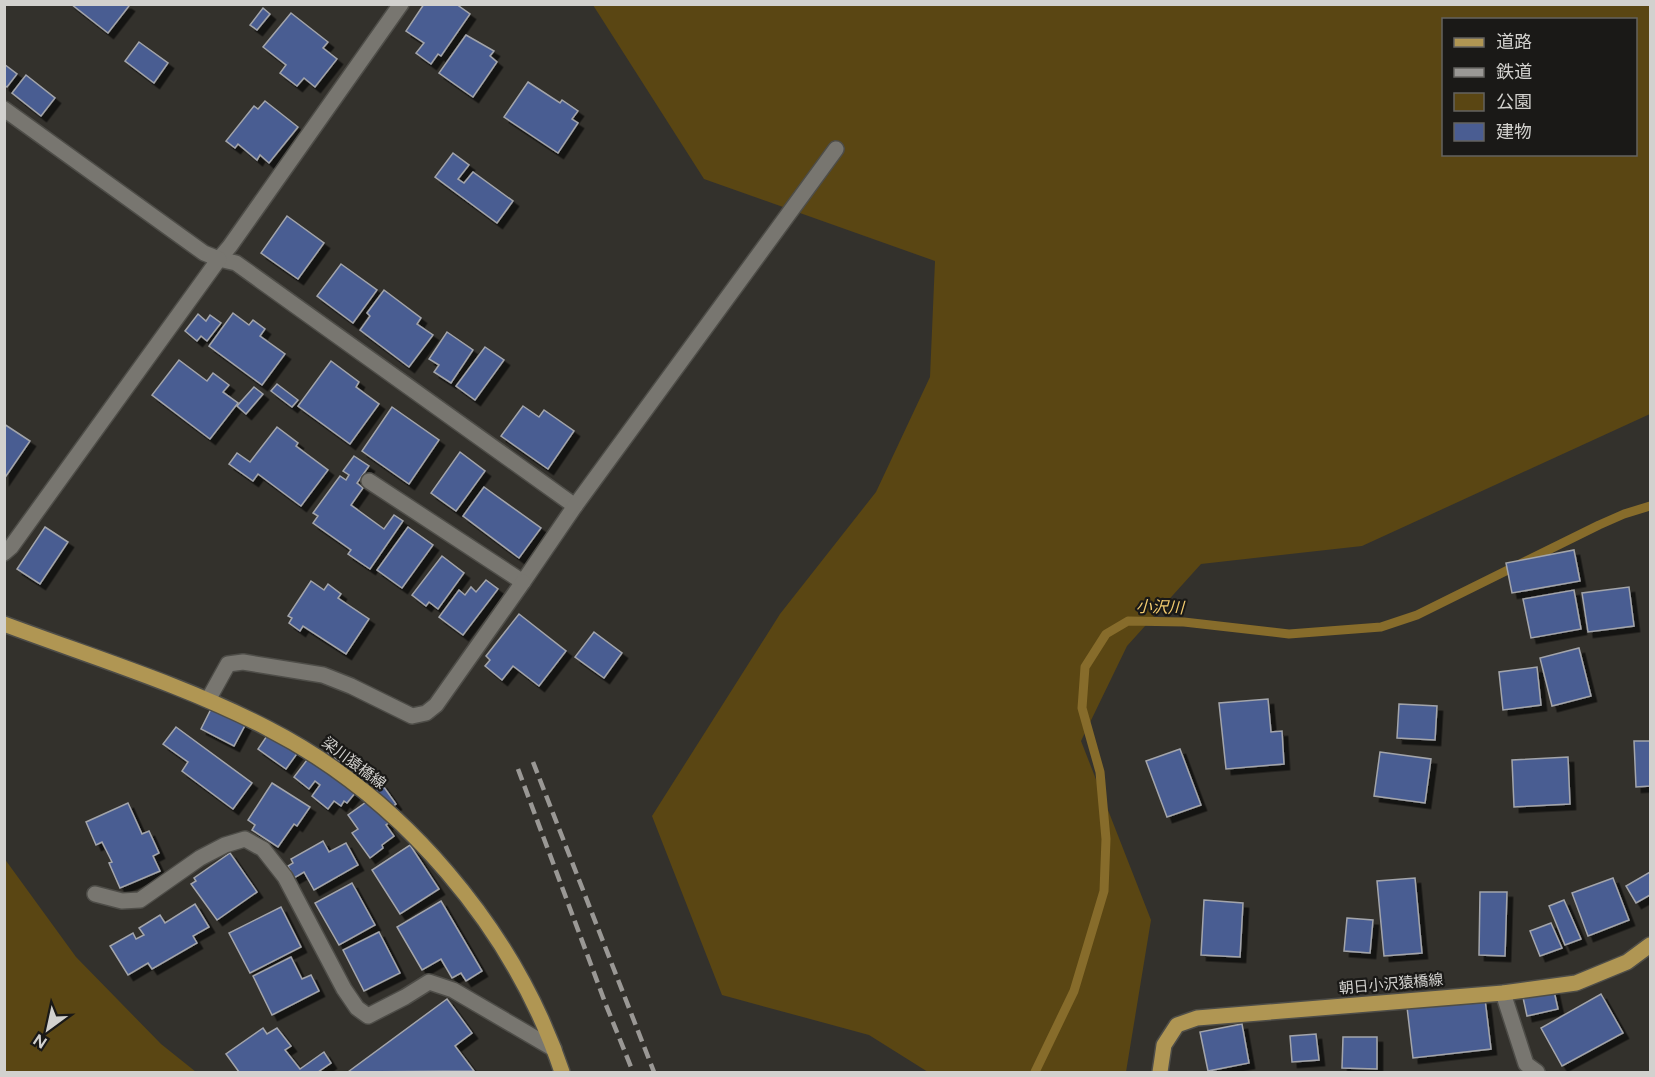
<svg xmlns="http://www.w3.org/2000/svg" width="1655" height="1077" font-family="Figtree,'Noto Sans JP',sans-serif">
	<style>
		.green { fill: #5a4613; fill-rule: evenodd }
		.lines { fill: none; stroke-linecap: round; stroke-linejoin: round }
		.stream { stroke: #876c2b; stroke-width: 9 }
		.building { fill: #4a5d92; stroke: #a3a5ab; stroke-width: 1.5; filter: url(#shadow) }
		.minor-casing { stroke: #4e4d48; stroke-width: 18 }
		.major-casing { stroke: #4e4d48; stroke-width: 18 }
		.minor { stroke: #787670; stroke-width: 15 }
		.major { stroke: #b09653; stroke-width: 15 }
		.rail { stroke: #9a9895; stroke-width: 4.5; stroke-dasharray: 12 6; stroke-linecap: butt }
		.labels { text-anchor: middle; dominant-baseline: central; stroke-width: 4.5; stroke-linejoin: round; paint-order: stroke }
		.street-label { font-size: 15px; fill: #d2d1ce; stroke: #1a1917 }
		.water-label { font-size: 16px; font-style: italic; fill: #f3cb6f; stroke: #1a1917 }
	</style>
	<defs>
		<filter id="shadow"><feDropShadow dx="5.5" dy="5.5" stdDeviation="0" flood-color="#0009"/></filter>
	</defs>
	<rect width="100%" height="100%" fill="#33312c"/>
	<!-- green -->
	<g class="green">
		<path d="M593,5H1650V414L1362,546L1201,564L1127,646L1081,741L1151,920L1126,1072H928L869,1035L722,995L652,816L780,614L876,492L930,377L935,261L704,179ZM1444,20H1636V154H1444Z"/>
		<path d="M4,858L76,957L161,1044L196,1072H5Z"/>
	</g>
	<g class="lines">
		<!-- stream -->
		<path class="stream" d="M1035,1072L1074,991L1104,891L1106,839L1100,772L1082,708L1085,667L1106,634L1128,621L1184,622L1289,634L1381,627L1417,615L1599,525L1624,514L1650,506"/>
	</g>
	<!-- building -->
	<g class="building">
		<path d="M71,4H126L129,6L108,33Z"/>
		<path d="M424,4H456L470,14L441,56L438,54L431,64L416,53L424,43L406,31Z"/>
		<path d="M263,8L270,14L257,30L250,25Z"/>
		<path d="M291,13L328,42L323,48L337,59L315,87L304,78L297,86L280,73L286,65L263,47Z"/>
		<path d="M466,35L494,51L490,56L497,62L473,97L439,73Z"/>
		<path d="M139,42L168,63L154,83L125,61Z"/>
		<path d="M4,64L17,74L7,87L4,85Z"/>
		<path d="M26,75L55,98L41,116L12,93Z"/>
		<path d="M528,82L560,103L562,100L578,111L572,119L578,123L558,153L504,117Z"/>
		<path d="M265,101L298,127L269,163L260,155L257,160L238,144L235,148L226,141L254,106L258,109Z"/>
		<path d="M453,153L469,165L458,179L464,183L473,172L513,201L497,223L435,177Z"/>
		<path d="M287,216L324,243L298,279L261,253Z"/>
		<path d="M341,264L377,290L353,323L317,296Z"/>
		<path d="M384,290L421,318L417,324L433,335L409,367L360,330L370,316L367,313Z"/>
		<path d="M233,313L249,325L253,320L265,329L260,336L285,354L262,385L209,346Z"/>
		<path d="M198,314L206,321L210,315L221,323L207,341L201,336L197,341L185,331Z"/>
		<path d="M447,332L473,350L451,383L434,372L439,365L429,359Z"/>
		<path d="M485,347L504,360L475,400L456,386Z"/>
		<path d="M179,360L207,381L213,373L229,385L223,392L238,403L210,439L152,395Z"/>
		<path d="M331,361L359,382L356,387L379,404L350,444L298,406Z"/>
		<path d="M277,384L298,400L292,407L271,391Z"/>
		<path d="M254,387L263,394L246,414L237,406Z"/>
		<path d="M523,406L539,417L544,410L574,431L548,469L501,436Z"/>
		<path d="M392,407L439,440L409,484L362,451Z"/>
		<path d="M4,424L30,441L4,479Z"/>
		<path d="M277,427L298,443L296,446L328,470L301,506L258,474L253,481L229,464L237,453L250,462Z"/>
		<path d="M460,452L485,471L456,511L431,493Z"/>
		<path d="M354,456L369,466L357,483L363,488L351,505L384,529L394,515L403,521L370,569L348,554L351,550L313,523L318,516L313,513L340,476L346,480L349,475L343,471Z"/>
		<path d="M484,487L541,528L519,558L463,516Z"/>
		<path d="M45,527L68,542L40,584L17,569Z"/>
		<path d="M408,527L433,545L402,588L377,570Z"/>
		<path d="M1574,550L1580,581L1512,593L1506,563Z"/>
		<path d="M442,556L464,573L438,609L429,602L426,606L412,595Z"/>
		<path d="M486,580L498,589L463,635L439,617L459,590L465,595L471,587L476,592Z"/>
		<path d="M311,581L324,590L328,584L341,594L338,598L369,619L346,654L303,626L300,631L289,623L292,618L288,616Z"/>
		<path d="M1629,587L1634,626L1588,632L1582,593Z"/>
		<path d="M1574,590L1581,629L1531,638L1523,599Z"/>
		<path d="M519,614L566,651L539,686L513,666L502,680L485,666L490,660L486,656Z"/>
		<path d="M594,632L622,653L604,678L575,657Z"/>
		<path d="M1579,648L1591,696L1552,706L1540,658Z"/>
		<path d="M1537,667L1541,705L1503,710L1499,672Z"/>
		<path d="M216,699L250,716L234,746L201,729Z"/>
		<path d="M1268,699L1271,732L1282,731L1284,764L1226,769L1219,703Z"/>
		<path d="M1399,704L1437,706L1435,740L1397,738Z"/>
		<path d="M176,727L252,783L233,809L182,771L188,762L163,744Z"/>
		<path d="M273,727L301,748L286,769L258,749Z"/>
		<path d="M1634,741H1650V786L1636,787Z"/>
		<path d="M1180,749L1201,805L1167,817L1146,761Z"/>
		<path d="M326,751L338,761L345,751L372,772L347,803L344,801L341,806L334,801L328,809L312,796L320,785L315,781L309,789L294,777L310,756L318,762Z"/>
		<path d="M1380,752L1431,759L1425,803L1374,796Z"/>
		<path d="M1568,757L1570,804L1514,807L1512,760Z"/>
		<path d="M272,783L310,807L297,826L294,824L278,847L252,830L255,825L248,820Z"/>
		<path d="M381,783L396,804L385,812L391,821L386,825L394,836L382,845L383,848L370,858L352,833L358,829L348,815L366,802L362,796Z"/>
		<path d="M128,803L142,834L149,831L159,853L153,856L160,871L120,888L109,863L112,862L102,842L96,845L86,822Z"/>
		<path d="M323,841L329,852L346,843L358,865L314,890L304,872L294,878L288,866L293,863L291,859Z"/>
		<path d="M410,845L439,889L400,914L372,870Z"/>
		<path d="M230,853L257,892L217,920L191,884L196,881L194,878Z"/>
		<path d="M1650,872V895L1636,903L1626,886Z"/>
		<path d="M1415,878L1422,953L1384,956L1377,881Z"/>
		<path d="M1613,878L1629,920L1588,936L1572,893Z"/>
		<path d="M352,883L375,925L339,945L315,903Z"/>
		<path d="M1480,892H1507L1505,956L1479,955Z"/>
		<path d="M1204,900L1243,903L1240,957L1201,955Z"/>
		<path d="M1564,900L1581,939L1565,945L1549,906Z"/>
		<path d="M441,901L482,971L466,981L461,973L452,978L441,959L422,970L397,927Z"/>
		<path d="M195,904L209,927L193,936L197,943L152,969L148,963L128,975L110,946L133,933L136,939L144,935L139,928L160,915L165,923Z"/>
		<path d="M281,907L301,947L250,973L229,933Z"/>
		<path d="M1347,918L1373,920L1370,953L1344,951Z"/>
		<path d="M1551,923L1562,948L1540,956L1530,931Z"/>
		<path d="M379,932L400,973L364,991L343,950Z"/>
		<path d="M291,957L302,979L311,975L319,991L272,1015L253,976Z"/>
		<path d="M1552,982L1558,1009L1527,1016L1521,988Z"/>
		<path d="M1601,994L1623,1033L1562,1066L1541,1028Z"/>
		<path d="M447,999L472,1033L455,1046L474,1071L348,1072Z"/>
		<path d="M1485,999L1491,1049L1413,1058L1407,1007Z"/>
		<path d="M1242,1024L1249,1063L1208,1071L1200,1032Z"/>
		<path d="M263,1028L267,1034L277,1028L291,1046L285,1050L300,1069L324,1052L331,1063L318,1072H239L226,1054Z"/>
		<path d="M1316,1034L1319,1060L1292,1062L1290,1036Z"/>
		<path d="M1343,1037H1377V1069L1342,1068Z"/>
	</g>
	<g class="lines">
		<defs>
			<g id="minor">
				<path d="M401,4L230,246L219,259L236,263L575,506"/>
				<path d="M4,109L204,253L219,259L11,547L4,553"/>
				<path d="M369,481L523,582L575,506L836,149"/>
				<path d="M208,700L228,664L243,662L323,675L351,686L412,716L426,713L436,705L523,582"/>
				<path d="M95,894L122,901L140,900L200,858L225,845L245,839L263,849L285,877L344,989L357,1008L368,1016L405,997L429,982L453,990L554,1049"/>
				<path d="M1503,993L1526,1064L1537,1072"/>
			</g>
			<g id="major">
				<path d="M4,624C92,657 184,685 267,728C402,797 514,929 562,1072"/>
				<path d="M1160,1072L1164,1045L1177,1025L1197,1018L1503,993L1576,983L1627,962L1650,945"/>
			</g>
		</defs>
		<!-- minor casing -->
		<use href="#minor" class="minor-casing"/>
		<!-- major casing -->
		<use href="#major" class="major-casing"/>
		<!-- minor -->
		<use href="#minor" class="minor"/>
		<!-- major -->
		<use href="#major" class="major"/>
		<!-- rail -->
		<g class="rail">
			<path d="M533,762L654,1072"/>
			<path d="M518,769L606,1005L633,1072"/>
		</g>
	</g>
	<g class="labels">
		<!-- street labels -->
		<g class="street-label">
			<text transform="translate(354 763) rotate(37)">梁川猿橋線</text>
			<text transform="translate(1391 984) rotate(-5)">朝日小沢猿橋線</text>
		</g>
		<!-- water labels -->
		<g class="water-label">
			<text transform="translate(1160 607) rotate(2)">小沢川</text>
		</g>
	</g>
	<!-- border -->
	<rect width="1655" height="1077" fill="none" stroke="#d2d1ce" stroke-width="12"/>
	<!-- legend -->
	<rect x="1442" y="18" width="195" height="138" fill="#1a1917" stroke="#646360" stroke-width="1.5"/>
	<rect x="1454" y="38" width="30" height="9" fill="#b09653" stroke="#646360" stroke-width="1.5"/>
	<text x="1496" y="48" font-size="18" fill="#d2d1ce">道路</text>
	<rect x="1454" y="68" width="30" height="9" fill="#9a9895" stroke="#646360" stroke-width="1.5"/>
	<text x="1496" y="78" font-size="18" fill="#d2d1ce">鉄道</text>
	<rect x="1454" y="93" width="30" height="18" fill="#5a4613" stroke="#646360" stroke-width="1.5"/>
	<text x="1496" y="108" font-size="18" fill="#d2d1ce">公園</text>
	<rect x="1454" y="123" width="30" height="18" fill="#4a5d92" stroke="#646360" stroke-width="1.5"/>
	<text x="1496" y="138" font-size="18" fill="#d2d1ce">建物</text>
	<!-- north arrow -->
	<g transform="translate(48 1029) rotate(213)" stroke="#1a1917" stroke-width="4.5" paint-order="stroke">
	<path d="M0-4.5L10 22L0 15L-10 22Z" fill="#d2d1ce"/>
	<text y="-9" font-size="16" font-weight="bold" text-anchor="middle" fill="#d2d1ce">N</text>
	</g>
</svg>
